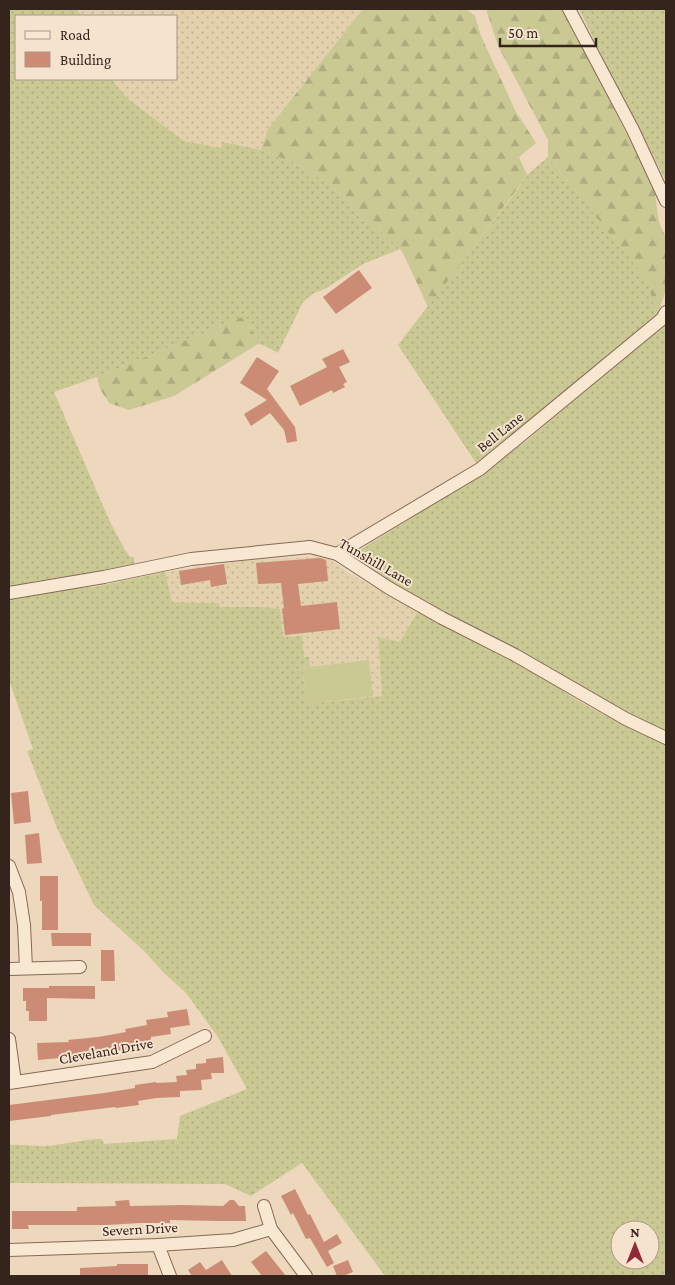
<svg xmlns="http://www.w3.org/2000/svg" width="675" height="1285" font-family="'Crimson Pro',serif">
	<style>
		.farmland { fill: url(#farmland-dots) }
		.grass { fill: url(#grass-dots); fill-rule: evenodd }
		.forest { fill: url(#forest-firs) }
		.pitch { fill: #cac893 }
		.building { fill: #cb8b74 }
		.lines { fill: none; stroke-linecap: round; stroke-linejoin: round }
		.minor-casing { stroke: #856957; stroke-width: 14 }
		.minor { stroke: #f8e7d1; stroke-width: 12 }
		.labels { text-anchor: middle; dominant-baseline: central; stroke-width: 4; stroke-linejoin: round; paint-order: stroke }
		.street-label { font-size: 15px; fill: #34241c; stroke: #f5e3ce }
	</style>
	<defs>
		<pattern id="farmland-dots" width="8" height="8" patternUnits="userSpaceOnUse" patternTransform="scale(1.25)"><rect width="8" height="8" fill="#e2d1ac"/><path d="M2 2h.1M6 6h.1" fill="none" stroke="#c2b393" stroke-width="1.8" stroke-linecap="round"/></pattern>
		<pattern id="grass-dots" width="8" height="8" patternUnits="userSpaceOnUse" patternTransform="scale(1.25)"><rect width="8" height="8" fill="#cac893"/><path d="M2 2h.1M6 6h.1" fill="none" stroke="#aeac7e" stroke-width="1.8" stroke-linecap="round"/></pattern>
		<pattern id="forest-firs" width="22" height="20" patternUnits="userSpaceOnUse" patternTransform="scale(1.25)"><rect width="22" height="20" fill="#cac893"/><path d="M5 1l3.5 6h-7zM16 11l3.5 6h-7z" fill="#aeac7e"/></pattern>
	</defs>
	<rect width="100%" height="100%" fill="#edd8be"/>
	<!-- farmland -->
	<g class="farmland">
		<path d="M77,9H363L268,129L261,150L223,142L222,148L184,141L127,98L111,79H176V16H81Z"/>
		<path d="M314,557L328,559L349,573L418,611L400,642L378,638L382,696L307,704L309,657H304L283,638L261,607H220L219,603L171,602L165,572L250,560Z"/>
	</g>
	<!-- grass -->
	<g class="grass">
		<path d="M9,9H77L81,16H16V79H111L127,98L184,141L221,148L223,142L261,150L304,167L340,193L400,249L363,264L325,289L314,293L303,302L278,353L265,346L258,344V338L242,317L97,377L54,392L110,522L125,550L130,557H134V566L94,574L60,577L9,586Z"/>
		<path d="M579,9H666V181L613,79Z"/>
		<path d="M548,157L648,280L657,316L476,463L398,345L518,189L527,175Z"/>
		<path d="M666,322V733L659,731L454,619L381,577L359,562L355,553L479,476L526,441L636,348Z"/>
		<path d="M165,572L172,602L219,603L220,607H261L280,609L283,637L302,636L304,657H309L310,667L302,668L307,704L382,696L378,637L400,642L418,611L466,638L497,651L516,661L582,703L625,726L666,745V1276H385L302,1163L251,1196L225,1184L9,1183V1145C21,1144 32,1146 44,1146C64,1145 83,1139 102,1139L104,1144L177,1139L180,1116L247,1089L218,1037L186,993L164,973L145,952L94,905L57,828L27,751L33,749L9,680V598L77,588L94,587ZM620,1230H650V1260H620Z"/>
	</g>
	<!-- forest -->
	<g class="forest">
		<path d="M363,9H466L475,16L481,36L515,110L536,143L519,157L527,175L518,188L428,307L402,251L340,193L304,167L261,150L268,129Z"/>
		<path d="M486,9H565L603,88L654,187L659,222L666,238V290L657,316L647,280L548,157V140L498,46Z"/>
		<path d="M242,317L258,338V344L174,396L129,410L109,403L100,389L97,377Z"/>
	</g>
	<!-- pitch -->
	<path class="pitch" d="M369,660L373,696L307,704L302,668Z"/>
	<!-- building -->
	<g class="building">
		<path d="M359,270L372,288L336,314L323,297Z"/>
		<path d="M343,349L350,362L339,367L347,382L343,384L345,387L333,393L332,390L300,406L290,386L327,367L322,359Z"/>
		<path d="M257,357L279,371L267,389L295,427L297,441L287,443L284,430L270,413L251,426L244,414L267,400L240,383Z"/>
		<path d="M320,558L326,560L328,581L298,584L301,606L337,602L340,629L285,635L282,609L284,608L281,583L258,584L256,563Z"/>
		<path d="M224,564L227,584L211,587L210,580L181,585L179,571Z"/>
		<path d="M28,791L31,822L14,824L11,793Z"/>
		<path d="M39,833L42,863L27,864L25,835Z"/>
		<path d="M40,876H58V930H42V901H40Z"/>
		<path d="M51,933H91V946H52Z"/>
		<path d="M101,950H114L115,981H101Z"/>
		<path d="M49,986H95V999L47,998V1021H29V1011H26V1001H23V988H49Z"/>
		<path d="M187,1009L190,1025L170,1028L171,1034L151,1037V1041L129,1045V1049L108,1052L60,1056V1058L38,1060L37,1043L69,1042L68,1040L98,1037L126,1032L125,1029L147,1025L146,1020L168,1017L167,1012Z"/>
		<path d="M223,1057L224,1073H211L212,1079L200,1080H201L202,1090L180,1091V1097L157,1098L138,1101L139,1105L116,1108L115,1107L51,1115V1116L9,1121V1105L104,1093L135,1088V1085L156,1082V1083L177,1082L176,1076L187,1075L186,1070L196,1069V1064L206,1063V1059Z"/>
		<path d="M295,1189L308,1215L310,1214L324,1242L337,1234L342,1243L328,1251L334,1263L327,1267L310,1238L306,1239L293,1213L291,1215L281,1196Z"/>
		<path d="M129,1200L130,1206L182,1205L223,1206L230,1200H234L239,1206H245L246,1221H218L170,1220V1223H140L107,1225H28L29,1229H12V1211H77V1207L116,1206L115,1201Z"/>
		<path d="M266,1251L286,1276H262L251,1262Z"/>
		<path d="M222,1260L232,1276H192L188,1270L200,1262L206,1270Z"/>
		<path d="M348,1260L353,1272L343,1276H337L333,1266Z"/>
		<path d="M117,1264H148V1276H80V1268L117,1266Z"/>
	</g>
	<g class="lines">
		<defs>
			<g id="minor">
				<path d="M569,9L633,130L666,201"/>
				<path d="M337,554L480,469L662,319L666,312"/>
				<path d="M9,593L104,577L191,559L310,547L337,554L389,588L442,618L515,655L626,719L666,738"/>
				<path d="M9,866L19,892L24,925L26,968"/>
				<path d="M9,969L80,967"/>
				<path d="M9,1039L15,1082"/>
				<path d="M9,1083L152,1062L205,1036"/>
				<path d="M264,1206L271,1229L306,1276"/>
				<path d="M158,1245L170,1276"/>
				<path d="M9,1250L158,1245L233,1240L271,1229"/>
			</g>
		</defs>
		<!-- minor casing -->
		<use href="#minor" class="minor-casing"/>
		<!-- minor -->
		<use href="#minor" class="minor"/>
	</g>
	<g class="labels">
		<!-- street labels -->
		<g class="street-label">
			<text transform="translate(500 432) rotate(-39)">Bell Lane</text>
			<text transform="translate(376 562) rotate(30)">Tunshill Lane</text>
			<text transform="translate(106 1051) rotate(-10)">Cleveland Drive</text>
			<text transform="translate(140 1229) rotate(-3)">Severn Drive</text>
		</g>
	</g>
	<!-- border -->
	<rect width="675" height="1285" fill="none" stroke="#34241c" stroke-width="20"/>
	<!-- legend -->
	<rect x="15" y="15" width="162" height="65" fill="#f5e3ce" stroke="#a89787"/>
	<rect x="25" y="31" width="25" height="8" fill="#f8e7d1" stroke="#a89787"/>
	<text x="60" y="40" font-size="15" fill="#34241c">Road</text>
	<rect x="25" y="52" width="25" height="15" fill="#cb8b74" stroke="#a89787"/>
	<text x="60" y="65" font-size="15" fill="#34241c">Building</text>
	<!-- north arrow -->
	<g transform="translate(635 1245)"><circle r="24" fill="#f5e3ce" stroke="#a89787"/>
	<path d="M0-4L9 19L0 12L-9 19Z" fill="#932839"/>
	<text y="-8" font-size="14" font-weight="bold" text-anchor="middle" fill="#34241c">N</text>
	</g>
	<!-- scale -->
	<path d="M500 38v8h96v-8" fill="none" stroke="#34241c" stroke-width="2.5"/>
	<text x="508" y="38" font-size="15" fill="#34241c" stroke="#f5e3ce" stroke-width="4" paint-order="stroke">50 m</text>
</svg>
